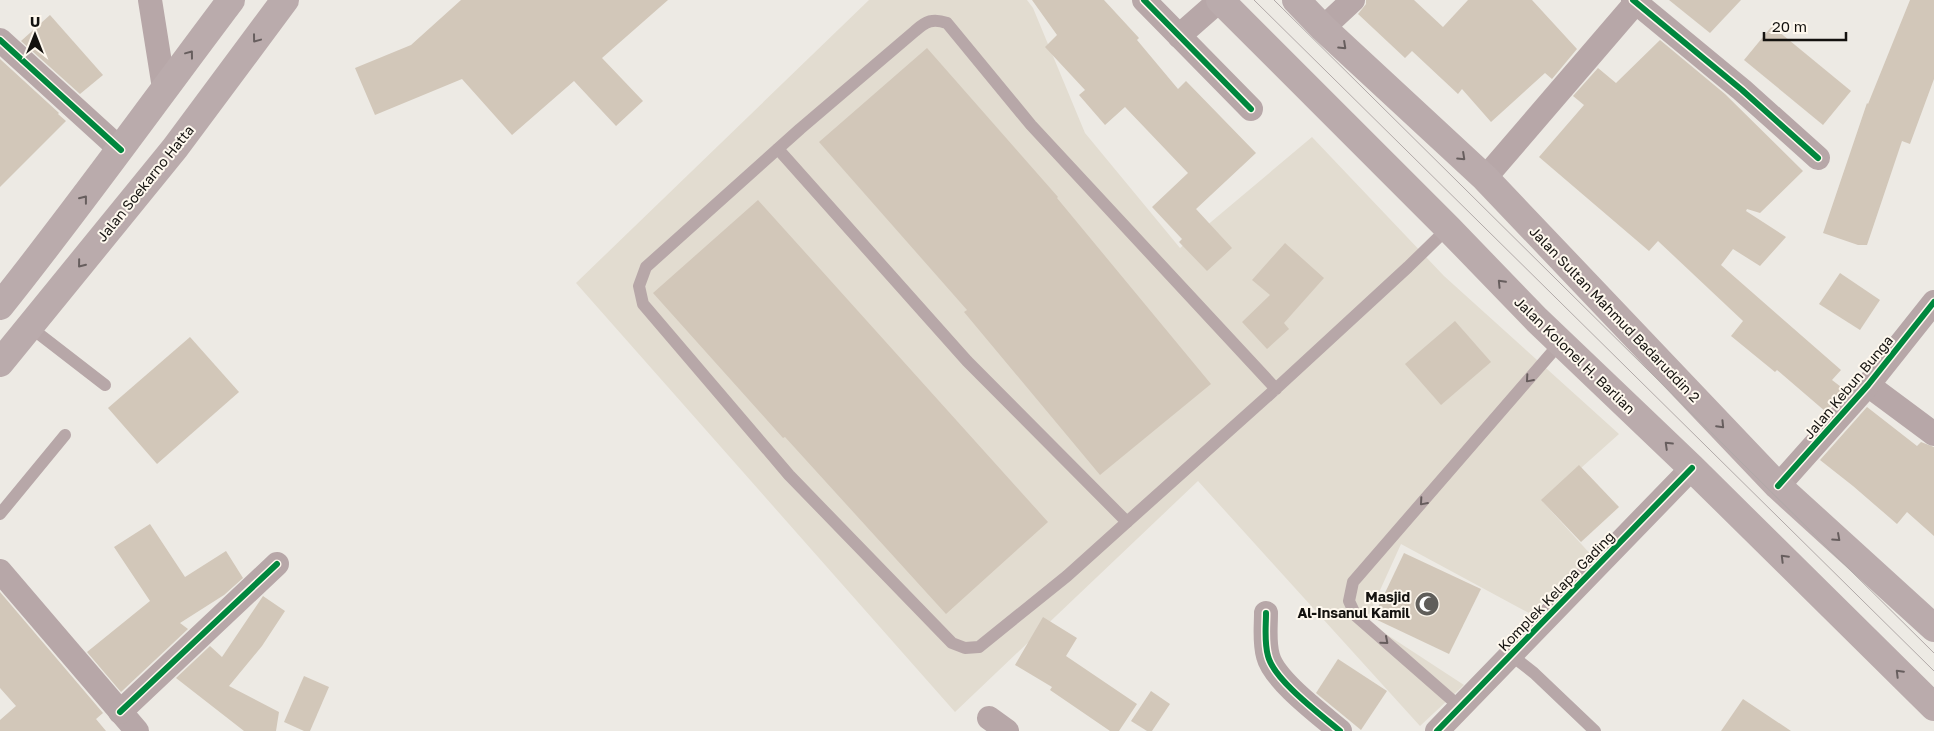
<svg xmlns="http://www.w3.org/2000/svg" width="1934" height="731" font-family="'Golos Text',sans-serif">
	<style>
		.built { fill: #e2dcd0 }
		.building { fill: #d2c7b9 }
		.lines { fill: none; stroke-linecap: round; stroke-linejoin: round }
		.lane { stroke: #b7a7a8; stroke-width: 12 }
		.street { stroke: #b7a7a8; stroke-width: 24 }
		.highway { stroke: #baabac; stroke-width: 28 }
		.tram { stroke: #b1a9a8; stroke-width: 1 }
		.cycleway-casing { stroke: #fef8ee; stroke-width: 9 }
		.cycleway { stroke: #00873e; stroke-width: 6 }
		.oneway { stroke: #675e5e }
		.oneway2 { stroke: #665c5c }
		.labels { text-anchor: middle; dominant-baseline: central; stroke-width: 4; stroke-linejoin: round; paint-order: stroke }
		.street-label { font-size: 14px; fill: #14120f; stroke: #fef8ee }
		.poi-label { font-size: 14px; font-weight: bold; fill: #14120f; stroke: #fef8ee; text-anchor: end }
	</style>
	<rect width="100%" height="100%" fill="#edeae4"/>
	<!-- built -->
	<path class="built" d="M869,0H1027L1033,8L1085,133L1180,248L1312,137L1444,276L1619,434L1543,502L1593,557L1529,613L1401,544L1366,621L1464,685L1420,726L1198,481L955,712L576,283Z"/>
	<!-- building -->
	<g class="building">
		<path d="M461,0H668L602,58L643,101L616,126L574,81L512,135L462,79L375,115L355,68L411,45Z"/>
		<path d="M1032,0H1104L1139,38L1137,40L1178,89L1186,81L1256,153L1196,209L1232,248L1207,271L1179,242L1182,239L1152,207L1188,173L1125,107L1105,125L1079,95L1085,90L1045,47L1057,35Z"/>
		<path d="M1366,0H1414L1443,27L1468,0H1532L1577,49L1552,79L1545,73L1491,122L1462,89L1458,94L1412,51L1405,58L1358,14L1366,4Z"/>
		<path d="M1669,0H1741L1710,33Z"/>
		<path d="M1910,0H1934V79L1910,144L1902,141L1867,245H1858L1823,233L1867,103L1868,104Z"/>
		<path d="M50,15L103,75L80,94L21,41Z"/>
		<path d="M1772,26L1851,91L1823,125L1744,60Z"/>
		<path d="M1660,40L1725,94L1803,171L1760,213L1747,209L1746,211L1786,237L1760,266L1733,249L1721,265L1841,370L1832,380L1845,390L1826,412L1777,370L1775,372L1731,336L1743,321L1658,241L1649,251L1539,157L1584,105L1573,96L1598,68L1616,83Z"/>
		<path d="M927,48L1058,197L1057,198L1211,384L1100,475L964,312L967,310L819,142Z"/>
		<path d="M0,59L59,113L58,114L66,121L0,187Z"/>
		<path d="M758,200L1048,522L946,614L785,437L783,438L653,293Z"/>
		<path d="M1285,243L1324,278L1284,323L1289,329L1267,349L1242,322L1270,295L1252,280Z"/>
		<path d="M1840,273L1880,300L1860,330L1819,304Z"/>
		<path d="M1455,321L1491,362L1441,405L1405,364Z"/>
		<path d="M190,337L239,392L157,464L108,408Z"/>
		<path d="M1867,407L1917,446L1921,442L1934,447V536L1907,512L1897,524L1853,486L1820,460Z"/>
		<path d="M1579,465L1619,507L1581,542L1541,500Z"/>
		<path d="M150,524L185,577L226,551L243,578L224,595L180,623L188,629L121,692L87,652L150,601L114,547Z"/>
		<path d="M1404,553L1481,589L1449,654L1373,618Z"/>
		<path d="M0,592L103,713L96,719L106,731H0V720L16,706L0,688Z"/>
		<path d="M263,596L285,611L262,646L229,686L279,712L276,731H244L176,678L210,646L222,657Z"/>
		<path d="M1043,617L1077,638L1066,656L1137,704L1119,731H1110L1050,690L1052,687L1015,665Z"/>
		<path d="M1338,659L1387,691L1361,730L1316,693Z"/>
		<path d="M304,676L329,687L310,731H304L284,722Z"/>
		<path d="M1151,691L1170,704L1152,731H1147L1131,721Z"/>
		<path d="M1743,699L1791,731H1721Z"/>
	</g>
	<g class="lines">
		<!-- lane -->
		<g class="lane">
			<path d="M778,149L967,361L1127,522"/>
			<path d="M30,327L105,385"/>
			<path d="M1276,389L1031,125L947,23C933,18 926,21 915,31L800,129L646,267L639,286L643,304L789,475L952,643L965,648L979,647L1067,576L1127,522L1269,395L1408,267L1448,228"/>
			<path d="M0,514L65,435"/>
			<path d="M1511,655L1534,673L1595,731"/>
			<path d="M1460,707L1356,616L1349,601L1353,582L1561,342"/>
		</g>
		<!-- street -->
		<g class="street">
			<path d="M150,0L164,88"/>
			<path d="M1144,0L1251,109"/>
			<path d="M1633,0L1742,90L1818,158"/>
			<path d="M1323,28L1353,0"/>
			<path d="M1179,36L1220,0"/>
			<path d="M0,40L121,150"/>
			<path d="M1485,178L1638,0"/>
			<path d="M1868,385L1934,434"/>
			<path d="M1778,486L1868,385L1934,302"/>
			<path d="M0,571L137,731"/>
			<path d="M1266,613C1266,627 1264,642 1268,656C1274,680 1320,714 1340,731"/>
			<path d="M120,712L277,564"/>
			<path d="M989,718L1007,731"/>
			<path d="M1437,731L1692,468"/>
		</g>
		<!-- highway -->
		<g class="highway">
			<path d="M1220,0L1448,228L1537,320L1692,468L1934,707"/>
			<path d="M1296,0L1323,28L1485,178L1778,486L1934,628"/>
			<path d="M0,306C80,206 154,102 231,0"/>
			<path d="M0,363L175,148L285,0"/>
		</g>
		<!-- tram -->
		<g class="tram">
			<path d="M1254,0L1934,671"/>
			<path d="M1274,0L1934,653"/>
		</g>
		<defs>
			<g id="cycleway">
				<path d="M1144,0L1251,109"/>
				<path d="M1633,0L1742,90L1818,158"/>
				<path d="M0,40L121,150"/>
				<path d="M1778,486L1868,385L1934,302"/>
				<path d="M1266,613C1266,627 1264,642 1268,656C1274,680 1320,714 1340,731"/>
				<path d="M120,712L277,564"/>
				<path d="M1437,731L1692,468"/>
			</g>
		</defs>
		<!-- cycleway casing -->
		<use href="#cycleway" class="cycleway-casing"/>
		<!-- cycleway -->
		<use href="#cycleway" class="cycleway"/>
	</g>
	<!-- one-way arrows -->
	<defs><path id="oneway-chevron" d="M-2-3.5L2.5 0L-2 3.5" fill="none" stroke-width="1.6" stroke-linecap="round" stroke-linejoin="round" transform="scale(1.25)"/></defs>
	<g class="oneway">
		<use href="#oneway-chevron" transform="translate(256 39) rotate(127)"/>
		<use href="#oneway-chevron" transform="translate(1343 46) rotate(43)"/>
		<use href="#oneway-chevron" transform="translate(190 54) rotate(-53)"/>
		<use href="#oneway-chevron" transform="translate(1462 157) rotate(43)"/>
		<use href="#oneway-chevron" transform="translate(84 199) rotate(-52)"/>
		<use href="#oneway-chevron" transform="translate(81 264) rotate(129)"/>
		<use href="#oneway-chevron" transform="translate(1501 283) rotate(-134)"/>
		<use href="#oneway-chevron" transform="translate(1721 425) rotate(46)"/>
		<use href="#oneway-chevron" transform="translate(1668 445) rotate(-136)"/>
		<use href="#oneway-chevron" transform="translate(1837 538) rotate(42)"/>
		<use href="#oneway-chevron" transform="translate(1784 558) rotate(-135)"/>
		<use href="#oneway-chevron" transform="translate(1899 673) rotate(-135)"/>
	</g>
	<g class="oneway2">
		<use href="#oneway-chevron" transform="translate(1529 379) rotate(131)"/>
		<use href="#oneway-chevron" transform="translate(1423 502) rotate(131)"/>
		<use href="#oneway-chevron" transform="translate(1385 641) rotate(41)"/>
	</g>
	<!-- icons -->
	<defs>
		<symbol id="mosque-disc" viewBox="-11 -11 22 22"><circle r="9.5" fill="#605e5a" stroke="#fef8ee"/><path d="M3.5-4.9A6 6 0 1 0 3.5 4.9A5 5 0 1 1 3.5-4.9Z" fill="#fff"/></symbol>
	</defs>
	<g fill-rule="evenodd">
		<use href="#mosque-disc" x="1413" y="590" width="28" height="28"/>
	</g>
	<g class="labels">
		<!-- street labels -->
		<g class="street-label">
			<text transform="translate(145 183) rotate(-51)">Jalan Soekarno Hatta</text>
			<text transform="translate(1615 314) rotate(46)">Jalan Sultan Mahmud Badaruddin 2</text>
			<text transform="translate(1575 355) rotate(44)">Jalan Kolonel H. Barlian</text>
			<text transform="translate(1848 387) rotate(-50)">Jalan Kebun Bunga</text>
			<text transform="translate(1556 591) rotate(-46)">Komplek Kelapa Gading</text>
		</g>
		<!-- poi labels -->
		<g class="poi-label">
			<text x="1410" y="596">Masjid<tspan x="1410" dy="16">Al-Insanul Kamil</tspan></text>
		</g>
	</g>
	<!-- north arrow -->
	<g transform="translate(35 35)" stroke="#fef8ee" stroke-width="4" paint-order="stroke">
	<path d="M0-4L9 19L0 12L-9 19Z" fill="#14120f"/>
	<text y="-8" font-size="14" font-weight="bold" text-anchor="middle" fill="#14120f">U</text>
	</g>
	<!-- scale -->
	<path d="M1764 32v8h82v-8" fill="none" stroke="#14120f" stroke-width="2.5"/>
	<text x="1772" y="32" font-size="15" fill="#14120f" stroke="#fef8ee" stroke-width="4" paint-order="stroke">20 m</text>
</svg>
